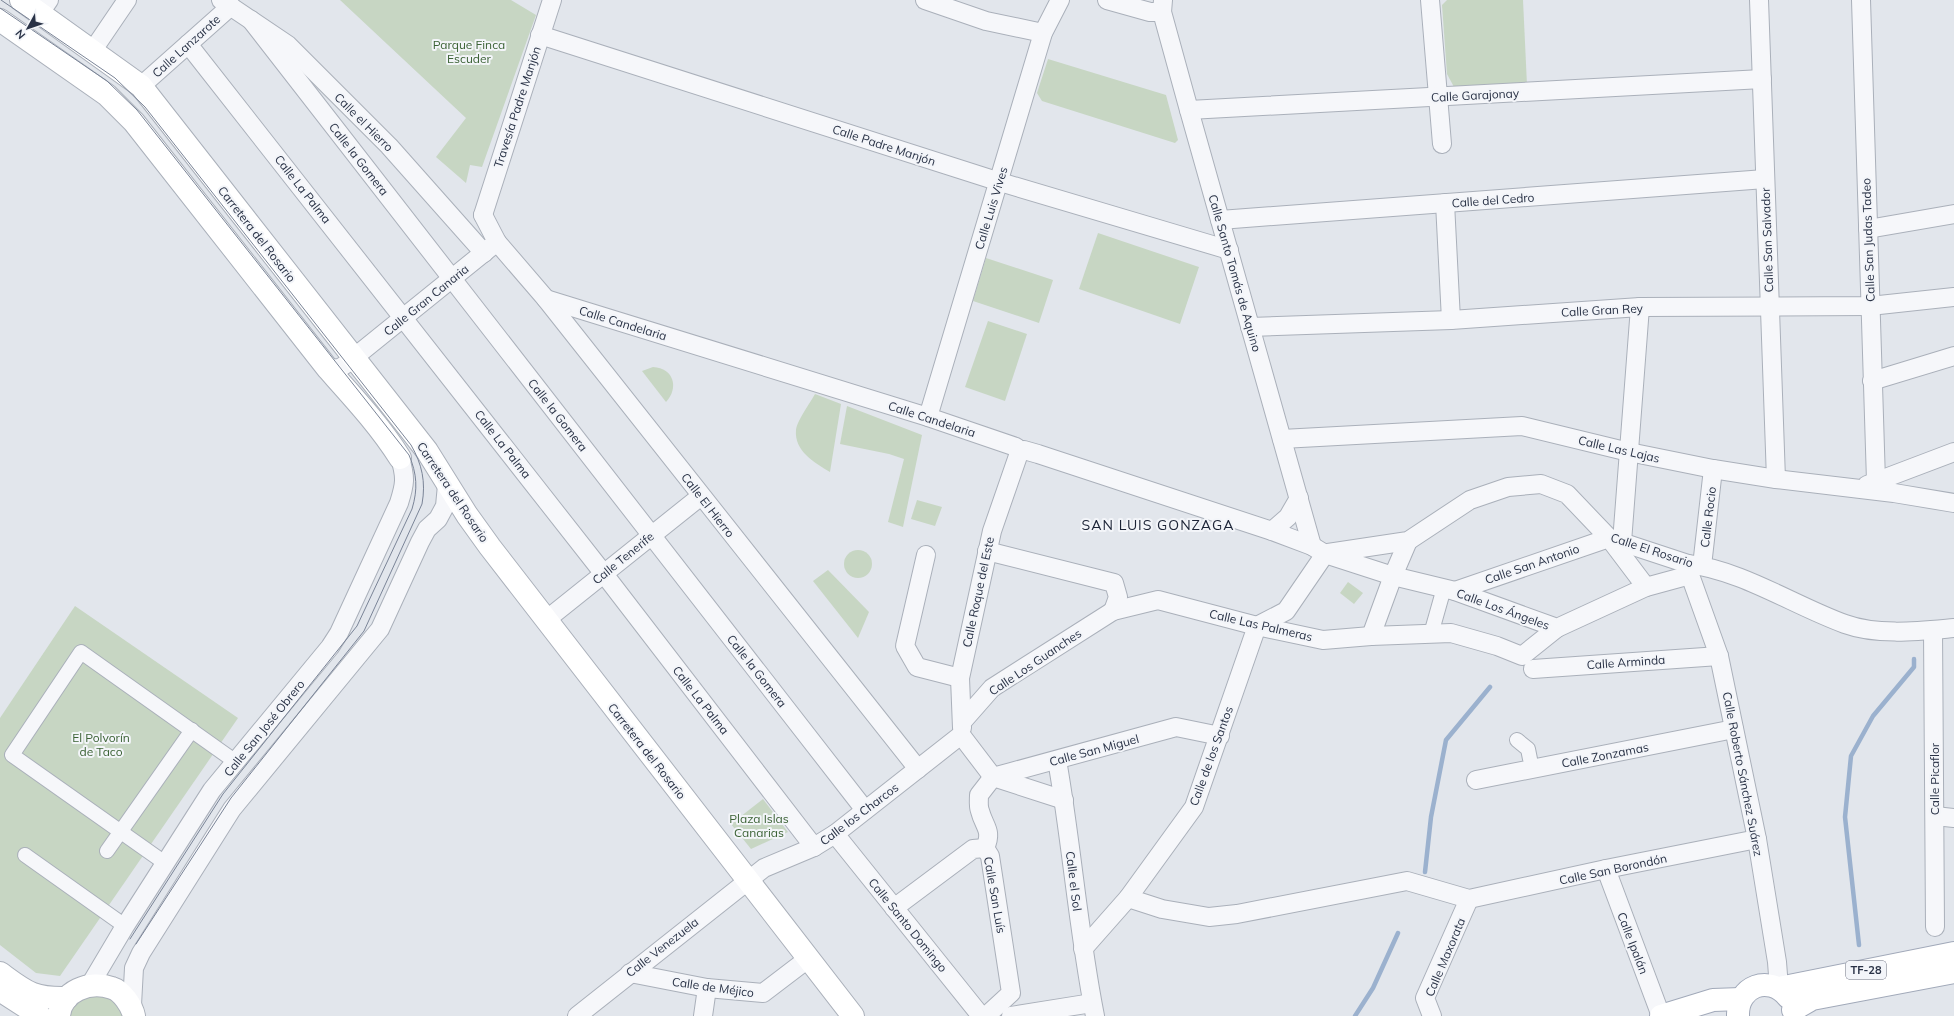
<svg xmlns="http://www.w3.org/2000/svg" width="1954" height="1016" font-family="Mulish,sans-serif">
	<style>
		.green { fill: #c7d6c3 }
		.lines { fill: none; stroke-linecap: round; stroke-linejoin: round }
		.stream { stroke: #9bb1ce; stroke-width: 4.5 }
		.pedestrian-casing { stroke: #aab0ba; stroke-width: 16 }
		.minor-casing { stroke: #aab0ba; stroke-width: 20 }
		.secondary-casing { stroke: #aab0ba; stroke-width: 24 }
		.primary-casing { stroke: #a1a9b9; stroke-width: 24 }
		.pedestrian { stroke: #f6f7fa; stroke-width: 14 }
		.minor { stroke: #f6f7fa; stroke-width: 18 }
		.secondary { stroke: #fff; stroke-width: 22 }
		.primary { stroke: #fff; stroke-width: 22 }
		.tram { stroke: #7a8497; stroke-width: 1 }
		.labels { text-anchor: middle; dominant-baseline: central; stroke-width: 4; stroke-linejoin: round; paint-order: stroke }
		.shield { fill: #f3f5f9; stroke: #666c7c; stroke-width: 1 }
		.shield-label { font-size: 11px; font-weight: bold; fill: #293246 }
		.park-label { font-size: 12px; fill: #3b6235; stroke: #f3f5f9 }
		.street-label { font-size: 12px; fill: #293246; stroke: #f3f5f9 }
		.quarter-label { font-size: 14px; letter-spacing: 1px; fill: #1b2336; stroke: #f3f5f9 }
	</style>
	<rect width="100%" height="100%" fill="#e2e6ec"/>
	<!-- green -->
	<g class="green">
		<path d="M340,0H511L536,15L482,167L470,165L466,183L436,157L466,118Z"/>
		<path d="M1447,0H1523L1527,85L1454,87L1447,74L1442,5Z"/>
		<path d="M1048,59L1166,95L1178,140L1175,143L1042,101L1037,93Z"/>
		<path d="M1098,233L1199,267L1180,324L1079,289Z"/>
		<path d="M986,258L1053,280L1039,323L973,301Z"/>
		<path d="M988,321L1027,334L1005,401L965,387Z"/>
		<path d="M653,367C674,368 679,388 666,402L642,371Z"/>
		<path d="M815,394L841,404L830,472C815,463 794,451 796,430C797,421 810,403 815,394Z"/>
		<path d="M847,406L922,435L903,527L888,522L904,459L889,454L840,444Z"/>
		<path d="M917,500L942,507L935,526L911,519Z"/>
		<circle cx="858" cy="564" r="14"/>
		<path d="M828,570L869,612L858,638L813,581Z"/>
		<path d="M1348,582L1363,593L1354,604L1340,593Z"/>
		<path d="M75,606L238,718L60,976L36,973L0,945V718Z"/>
		<path d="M763,799L788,832L751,849L731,824Z"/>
		<path d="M93,995L113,999L125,1016H68L79,1000Z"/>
	</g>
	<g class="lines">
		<!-- stream -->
		<g class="stream">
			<path d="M1425,872L1431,817L1446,740L1490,687"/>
			<path d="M1859,945L1845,817L1851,756L1873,716L1914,667V659"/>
			<path d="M1355,1016L1373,988L1398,933"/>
		</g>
		<defs>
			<g id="pedestrian">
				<path d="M1431,634L1444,588"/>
				<path d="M1517,740L1528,749L1530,759"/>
				<path d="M107,851L192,730"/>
				<path d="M25,855L125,926"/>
				<path d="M165,863L12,755L81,652L236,762"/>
			</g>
			<g id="minor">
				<path d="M221,0L288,45L389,146L484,253"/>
				<path d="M925,0L986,21L1043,33"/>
				<path d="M1107,0L1150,12H1162"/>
				<path d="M1163,0L1162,12L1189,110L1312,546"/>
				<path d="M1430,0L1442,144"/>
				<path d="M1759,0L1776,479"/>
				<path d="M1861,0L1876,481"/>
				<path d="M40,13L49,0"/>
				<path d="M251,20L865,810"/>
				<path d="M540,35L1000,182L1229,250"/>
				<path d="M188,44L604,574L814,847"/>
				<path d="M93,50L127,0"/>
				<path d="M141,86L231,6"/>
				<path d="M1189,110L1762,79"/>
				<path d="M1445,203L1451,320"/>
				<path d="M483,215L552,0"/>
				<path d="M1220,220L1765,179"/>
				<path d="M1868,229L1954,214"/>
				<path d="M497,242L546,299L918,769"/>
				<path d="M546,299L928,417L1016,447L1019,453"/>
				<path d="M1250,327L1451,320L1640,307L1870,306L1954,297"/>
				<path d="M328,369L340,368L346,364L497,242L483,215"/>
				<path d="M1872,381L1954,356"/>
				<path d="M928,417L1043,33L1060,0"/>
				<path d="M1282,439L1522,426L1629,452L1713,469L1776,479L1894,493L1954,503"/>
				<path d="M1019,453L1024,450L1038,454L1272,531L1312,546L1325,554L1393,576L1455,591L1557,628L1646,587L1690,575"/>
				<path d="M1867,485L1954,452"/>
				<path d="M1272,531L1288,517L1299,498"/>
				<path d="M1622,542L1640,307"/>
				<path d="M987,551L1114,583L1118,597L1113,611"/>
				<path d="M1328,553L1408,541L1470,500L1508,487L1541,484L1567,494L1609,538L1688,564C1741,570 1795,606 1845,624C1878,636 1920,631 1954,628"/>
				<path d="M926,555L905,646L917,667L960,678"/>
				<path d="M1688,564L1690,575L1719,656L1757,839L1777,962L1779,988"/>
				<path d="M1702,566L1713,469"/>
				<path d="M1455,591L1609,538L1646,587"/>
				<path d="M546,620L701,496"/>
				<path d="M1257,626L1286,611L1325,554"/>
				<path d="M1933,630L1935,927"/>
				<path d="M1371,636L1393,576L1408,541"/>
				<path d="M1533,669L1719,656"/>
				<path d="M963,721L992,688L1113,611L1158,600L1257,626L1323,640L1371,636L1451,633L1497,646L1522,656L1557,628"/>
				<path d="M962,728L960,678L992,531L1019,453"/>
				<path d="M961,735L993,777"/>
				<path d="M1057,760C1072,845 1078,931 1095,1016"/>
				<path d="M993,777L1176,727L1220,736"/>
				<path d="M993,777L1064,800"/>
				<path d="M1476,780L1734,729"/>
				<path d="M1935,816L1954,818"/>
				<path d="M835,834L981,1016"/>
				<path d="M985,848L990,856L1011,993L986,1016"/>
				<path d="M985,848C993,830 984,827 980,811C978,806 979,800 979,795L993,777"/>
				<path d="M1606,869L1661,1016"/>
				<path d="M1128,898L1162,909L1209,917L1237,914L1407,881L1469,899L1606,869L1757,839"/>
				<path d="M894,908L973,849L985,848"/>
				<path d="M1083,949L1128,898L1194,807L1257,626"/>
				<path d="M630,973L707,988L763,993L809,958"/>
				<path d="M90,985L125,926L212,790L330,647L339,633L399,503C405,484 406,478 400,458"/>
				<path d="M132,1005L134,968L141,953L232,809L380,629L420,542L427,529L438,519L445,506L447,485"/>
				<path d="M577,1016L764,868L814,847L835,834L961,735"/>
				<path d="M703,1016L707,988"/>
				<path d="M1011,1016L1092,1003"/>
				<path d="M1432,1016L1425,998L1469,899"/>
			</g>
			<g id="secondary">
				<path d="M21,0L141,86L427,451L467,515L490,547L853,1016"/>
				<path d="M0,20L107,95L134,122L328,369C353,397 380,426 400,458"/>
				<path d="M0,973C26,992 33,999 67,998"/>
				<path d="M6,994L40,1016"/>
				<path d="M59,1016C61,991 90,980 112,988C122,991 132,1006 134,1016"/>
			</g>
			<g id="primary">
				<path d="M1779,988L1954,953"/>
				<path d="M1793,1010L1812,999L1954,972"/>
				<path d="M1661,1016L1713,1000L1741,999"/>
				<path d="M1738,1016C1737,986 1769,974 1788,997"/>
			</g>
		</defs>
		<!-- pedestrian casing -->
		<use href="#pedestrian" class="pedestrian-casing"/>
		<!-- minor casing -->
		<use href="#minor" class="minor-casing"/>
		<!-- secondary casing -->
		<use href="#secondary" class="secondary-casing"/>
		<!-- primary casing -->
		<use href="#primary" class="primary-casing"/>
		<!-- pedestrian -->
		<use href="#pedestrian" class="pedestrian"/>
		<!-- minor -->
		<use href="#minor" class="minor"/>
		<!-- secondary -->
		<use href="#secondary" class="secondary"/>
		<!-- primary -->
		<use href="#primary" class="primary"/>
		<!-- tram -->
		<g class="tram">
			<path d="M1,0L115,78L145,107L411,445C422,464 426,482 422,504L364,631L231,798L136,944"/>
			<path d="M0,8L107,81L137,110L409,455C417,474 418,489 412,509L357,626L223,794L130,939"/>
		</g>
	</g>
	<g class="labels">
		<!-- shield labels -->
		<rect class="shield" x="1846" y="961" width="40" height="18" rx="3"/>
		<g class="shield-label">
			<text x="1866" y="970">TF-28</text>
		</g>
		<!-- park labels -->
		<g class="park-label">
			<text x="469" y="44">Parque Finca<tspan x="469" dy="14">Escuder</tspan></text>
			<text x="101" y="737">El Polvorín<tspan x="101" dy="14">de Taco</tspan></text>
			<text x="759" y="818">Plaza Islas<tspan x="759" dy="14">Canarias</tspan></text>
		</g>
		<!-- street labels -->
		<g class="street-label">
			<text transform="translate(186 46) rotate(-42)">Calle Lanzarote</text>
			<text transform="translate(1475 95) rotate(-3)">Calle Garajonay</text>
			<text transform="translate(517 107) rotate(-72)">Travesía Padre Manjón</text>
			<text transform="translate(364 122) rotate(45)">Calle el Hierro</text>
			<text transform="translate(884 145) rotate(18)">Calle Padre Manjón</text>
			<text transform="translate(359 159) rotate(52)">Calle la Gomera</text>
			<text transform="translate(303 189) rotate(52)">Calle La Palma</text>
			<text transform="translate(1493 200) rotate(-4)">Calle del Cedro</text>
			<text transform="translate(991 208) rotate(-73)">Calle Luis Vives</text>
			<text transform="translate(257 234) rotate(52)">Carretera del Rosario</text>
			<text transform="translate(1767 240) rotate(-92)">Calle San Salvador</text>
			<text transform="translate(1868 240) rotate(-92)">Calle San Judas Tadeo</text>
			<text transform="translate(1235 273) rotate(74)">Calle Santo Tomás de Aquino</text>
			<text transform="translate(426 300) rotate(-39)">Calle Gran Canaria</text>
			<text transform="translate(1602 310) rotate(-3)">Calle Gran Rey</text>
			<text transform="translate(623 323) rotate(17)">Calle Candelaria</text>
			<text transform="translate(558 415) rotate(52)">Calle la Gomera</text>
			<text transform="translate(932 419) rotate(18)">Calle Candelaria</text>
			<text transform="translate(503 444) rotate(52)">Calle La Palma</text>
			<text transform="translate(1619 449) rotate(13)">Calle Las Lajas</text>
			<text transform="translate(453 492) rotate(56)">Carretera del Rosario</text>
			<text transform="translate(708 505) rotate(52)">Calle El Hierro</text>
			<text transform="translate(1708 517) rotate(-83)">Calle Rocio</text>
			<text transform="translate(1652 550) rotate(18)">Calle El Rosario</text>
			<text transform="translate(623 558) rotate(-39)">Calle Tenerife</text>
			<text transform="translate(1532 564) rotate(-19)">Calle San Antonio</text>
			<text transform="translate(978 592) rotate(-78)">Calle Roque del Este</text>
			<text transform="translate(1503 609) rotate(20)">Calle Los Ángeles</text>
			<text transform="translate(1261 625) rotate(13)">Calle Las Palmeras</text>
			<text transform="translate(1035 662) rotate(-34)">Calle Los Guanches</text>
			<text transform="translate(1626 662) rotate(-4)">Calle Arminda</text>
			<text transform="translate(757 671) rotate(52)">Calle la Gomera</text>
			<text transform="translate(701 700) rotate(52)">Calle La Palma</text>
			<text transform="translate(264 728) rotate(-51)">Calle San José Obrero</text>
			<text transform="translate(1094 750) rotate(-15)">Calle San Miguel</text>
			<text transform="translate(647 751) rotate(52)">Carretera del Rosario</text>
			<text transform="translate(1605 755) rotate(-11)">Calle Zonzamas</text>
			<text transform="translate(1211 756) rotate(-70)">Calle de los Santos</text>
			<text transform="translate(1743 774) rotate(79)">Calle Roberto Sánchez Suárez</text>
			<text transform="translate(1934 779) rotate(-90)">Calle Picaflor</text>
			<text transform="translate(859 814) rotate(-37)">Calle los Charcos</text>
			<text transform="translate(1613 869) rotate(-12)">Calle San Borondón</text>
			<text transform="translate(1074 881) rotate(83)">Calle el Sol</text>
			<text transform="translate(995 895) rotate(80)">Calle San Luís</text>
			<text transform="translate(908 925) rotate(51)">Calle Santo Domingo</text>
			<text transform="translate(1633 943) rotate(69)">Calle Ipalán</text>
			<text transform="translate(662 947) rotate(-38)">Calle Venezuela</text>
			<text transform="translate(1445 957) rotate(-67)">Calle Maxorata</text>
			<text transform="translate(713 987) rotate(8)">Calle de Méjico</text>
		</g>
		<!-- quarter labels -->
		<g class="quarter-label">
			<text x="1158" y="525">SAN LUIS GONZAGA</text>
		</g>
	</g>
	<!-- north arrow -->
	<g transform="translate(28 28) rotate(230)" stroke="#f3f5f9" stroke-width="3" paint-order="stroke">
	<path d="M0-3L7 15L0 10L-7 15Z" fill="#293246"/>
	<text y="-6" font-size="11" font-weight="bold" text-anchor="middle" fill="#293246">N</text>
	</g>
</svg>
